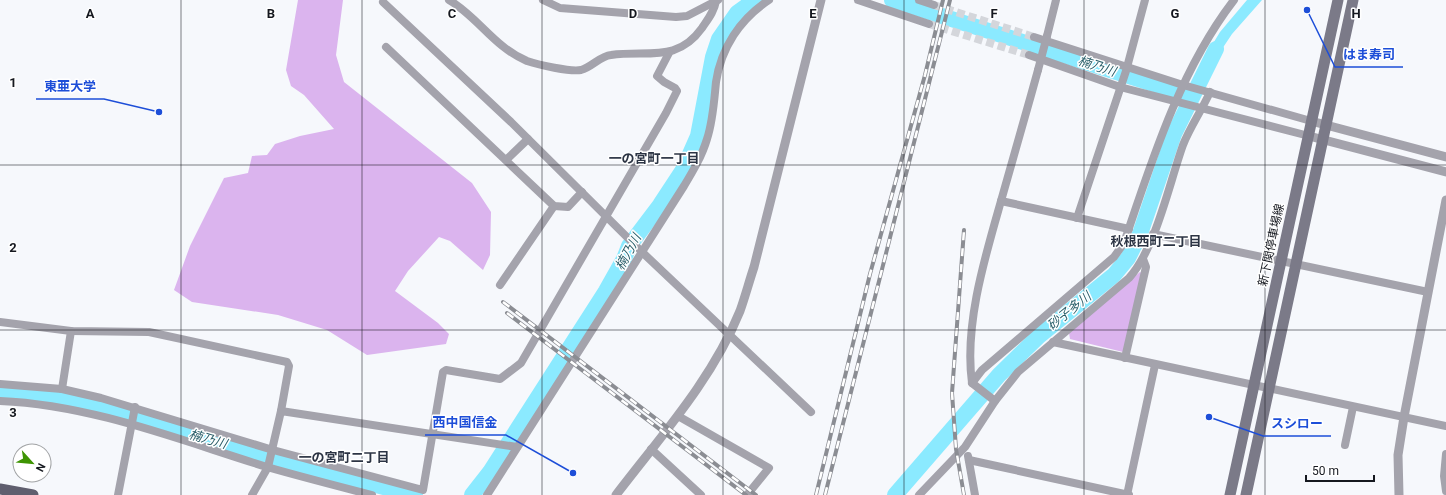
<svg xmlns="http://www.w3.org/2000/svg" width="1446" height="495" font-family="Roboto,'Noto Sans JP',sans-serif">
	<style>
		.green { fill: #dbb4ee }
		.water { fill: #8beaff }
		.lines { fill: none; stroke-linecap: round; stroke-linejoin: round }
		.river { stroke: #8beaff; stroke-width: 16 }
		.minor-tunnel { stroke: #d4d6db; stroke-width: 8; stroke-dasharray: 8 4; stroke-linecap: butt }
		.minor { stroke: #a4a3ac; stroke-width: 8 }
		.tertiary { stroke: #a4a3ac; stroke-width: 9 }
		.secondary { stroke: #7b7a88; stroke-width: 11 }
		.primary { stroke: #5f5e6e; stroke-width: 11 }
		.rail-casing { stroke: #8b8d93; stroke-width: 4 }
		.rail { stroke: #fff; stroke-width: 2.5; stroke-dasharray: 8; stroke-linecap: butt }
		.minor-bridge { stroke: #a4a3ac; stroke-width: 8 }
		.grid { fill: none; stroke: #15181f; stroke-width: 1; stroke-opacity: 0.55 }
		.labels { text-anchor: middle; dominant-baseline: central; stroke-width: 3; stroke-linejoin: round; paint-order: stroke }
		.street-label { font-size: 12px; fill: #15181f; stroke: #fff }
		.water-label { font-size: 13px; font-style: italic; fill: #2a5f6a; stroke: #fff }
		.neighbourhood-label { font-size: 13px; font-weight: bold; fill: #2c3444; stroke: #fff }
		.grid-label { font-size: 13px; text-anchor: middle; font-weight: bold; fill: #15181f; stroke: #fff; stroke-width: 3; stroke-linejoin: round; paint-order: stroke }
		.leader { fill: none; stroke: #1d4ed8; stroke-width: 1.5 }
		.callout-dot { fill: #1d4ed8; stroke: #fff; stroke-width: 1.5 }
		.callout-label { font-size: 13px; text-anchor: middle; font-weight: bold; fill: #1d4ed8; stroke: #fff; stroke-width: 3; stroke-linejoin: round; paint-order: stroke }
	</style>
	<rect width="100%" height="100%" fill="#f6f8fc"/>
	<!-- green -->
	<g class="green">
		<path d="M298,0H343L336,55L344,82L472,183L491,212L490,255L483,270L450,241L439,237L408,271L395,291L438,323L449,334L446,344L367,355L327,330L278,315L192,302L174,290L190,246L224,178L248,173L252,156L267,155L275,144L300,136L334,129L304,95L291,86L286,70Z"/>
		<path d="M1140,272L1143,274L1123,352L1070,339L1069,333Z"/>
	</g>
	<!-- water -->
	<path class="water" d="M1247,0H1262L1232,34L1208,70L1200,65L1220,32Z"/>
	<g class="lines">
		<!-- river -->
		<g class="river">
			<path d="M892,0L1191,96"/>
			<path d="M0,392C76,392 153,422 226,444C289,463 352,479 415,495"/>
			<path d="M472,495L490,472L606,291L624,259L629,246L660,205L683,170L698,136L713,57L719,39L737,13L755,0"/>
			<path d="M895,495L999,375L1039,336L1114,275L1128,258L1140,234L1174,134L1216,49"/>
		</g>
		<!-- minor-tunnel -->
		<g class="minor-tunnel">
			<path d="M934,5L1034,37"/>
			<path d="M929,24L1029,55"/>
		</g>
		<!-- minor -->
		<g class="minor">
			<path d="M449,0C478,17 494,47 527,61C539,65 570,72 581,70C592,67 600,56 611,55C648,50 677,63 702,28C708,19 714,12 716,1"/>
			<path d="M543,0L560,8L676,17L687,16L718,0"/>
			<path d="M858,0L929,24"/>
			<path d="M919,0L934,5"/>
			<path d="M383,2L511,122L642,252L811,412"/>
			<path d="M1047,36L1056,0"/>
			<path d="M1034,37L1183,85L1311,121"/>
			<path d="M386,47L554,206L568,207L582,192"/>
			<path d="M1029,55L1120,87L1309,136"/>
			<path d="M506,160L528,139"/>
			<path d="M1001,201L1129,229"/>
			<path d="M1077,218L1126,71L1145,0"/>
			<path d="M1153,234L1428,292"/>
			<path d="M500,285L554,206"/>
			<path d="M0,322L71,331L149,332L287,362L289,366L281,411"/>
			<path d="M1053,342L1446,426"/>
			<path d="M1125,358L1146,267L1143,259"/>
			<path d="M972,383L982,370L1114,257L1124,243C1152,160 1180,70 1234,0"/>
			<path d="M0,384L62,389L101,398L273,450L423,490L443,372L446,370L500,379L521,363L666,113L677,91L675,88L664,82L657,76L669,53"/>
			<path d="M62,389L71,331"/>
			<path d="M0,401C93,405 179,440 267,467C302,477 337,486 372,495"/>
			<path d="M995,401L972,383C964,325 985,257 1001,201C1013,158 1026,114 1038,70"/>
			<path d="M678,416L769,468L747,495"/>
			<path d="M1345,445L1353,407"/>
			<path d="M651,449L701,495"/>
			<path d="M1446,454L1444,476L1446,491"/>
			<path d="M968,456L975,495"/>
			<path d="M969,460L1129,495"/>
			<path d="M118,495L135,407"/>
			<path d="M252,495L268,467L281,411L517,447"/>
			<path d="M487,495L684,186C693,171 702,156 707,139C713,121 714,102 716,82C721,48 740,19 769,0"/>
			<path d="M919,495L965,447L995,401L1018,372L1129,278C1156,248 1169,184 1183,145C1190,127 1202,110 1210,92"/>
			<path d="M1127,495L1155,365"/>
		</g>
		<!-- tertiary -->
		<g class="tertiary">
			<path d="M1311,121L1446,157"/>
			<path d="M1309,136L1446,172"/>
			<path d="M616,495C661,436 712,380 740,311C745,297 749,282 754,267L821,0"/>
			<path d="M1399,495L1398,455L1404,417L1446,200"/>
		</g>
		<!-- secondary -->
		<g class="secondary">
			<path d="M1230,495L1338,0"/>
			<path d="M1246,495L1353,0"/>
		</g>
		<!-- primary -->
		<path class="primary" d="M0,489L33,495"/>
		<defs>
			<g id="rail">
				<path d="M503,302L756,495"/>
				<path d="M507,313L746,495"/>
				<path d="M816,495L870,274L925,75L943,0"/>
				<path d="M825,495L950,0"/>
				<path d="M964,495L956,449L952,393L964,230"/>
			</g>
		</defs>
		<!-- rail casing -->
		<use href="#rail" class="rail-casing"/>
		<!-- rail -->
		<use href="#rail" class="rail"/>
		<!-- minor-bridge -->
		<path class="minor-bridge" d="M1038,70L1047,36"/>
	</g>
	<!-- grid -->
	<path class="grid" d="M181,0V495M362,0V495M542,0V495M723,0V495M904,0V495M1084,0V495M1265,0V495M0,165H1446M0,330H1446"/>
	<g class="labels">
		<!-- street labels -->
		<g class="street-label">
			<text transform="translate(1271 245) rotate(-78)">新下関停車場線</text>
		</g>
		<!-- water labels -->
		<g class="water-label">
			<text transform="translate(1097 66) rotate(18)">楠乃川</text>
			<text transform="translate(628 252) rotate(-61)">楠乃川</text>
			<text transform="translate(1069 311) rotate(-39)">砂子多川</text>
			<text transform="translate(208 439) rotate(16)">楠乃川</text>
		</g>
		<!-- neighbourhood labels -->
		<g class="neighbourhood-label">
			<text x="654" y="158">一の宮町一丁目</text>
			<text x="1156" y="241">秋根西町二丁目</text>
			<text x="344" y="457">一の宮町二丁目</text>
		</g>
	</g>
	<g class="grid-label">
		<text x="90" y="18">A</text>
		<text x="271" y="18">B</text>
		<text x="452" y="18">C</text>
		<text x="633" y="18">D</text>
		<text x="813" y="18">E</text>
		<text x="994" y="18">F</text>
		<text x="1175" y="18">G</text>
		<text x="1356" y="18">H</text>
		<text x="13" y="87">1</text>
		<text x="13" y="252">2</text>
		<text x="13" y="417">3</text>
	</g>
	<!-- callouts -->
	<path class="leader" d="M1307 10L1335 67H1403M159 112L104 99H36M573 473L506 435H425M1209 417L1263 436H1331"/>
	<g class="callout-dot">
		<circle cx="1307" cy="10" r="4"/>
		<circle cx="159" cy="112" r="4"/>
		<circle cx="573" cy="473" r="4"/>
		<circle cx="1209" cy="417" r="4"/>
	</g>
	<g class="callout-label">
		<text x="1369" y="59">はま寿司</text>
		<text x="70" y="91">東亜大学</text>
		<text x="465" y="427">西中国信金</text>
		<text x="1297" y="428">スシロー</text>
	</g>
	<!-- north arrow -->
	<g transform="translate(32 463) rotate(117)"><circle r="19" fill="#ffffff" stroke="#a1a3a5"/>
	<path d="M0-3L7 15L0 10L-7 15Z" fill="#3e9403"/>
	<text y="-6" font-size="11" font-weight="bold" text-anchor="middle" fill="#15181f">N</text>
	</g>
	<!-- scale -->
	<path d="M1306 475v6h68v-6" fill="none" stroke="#15181f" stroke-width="2"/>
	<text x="1312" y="475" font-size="12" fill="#15181f" stroke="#ffffff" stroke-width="3" paint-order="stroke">50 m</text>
</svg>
